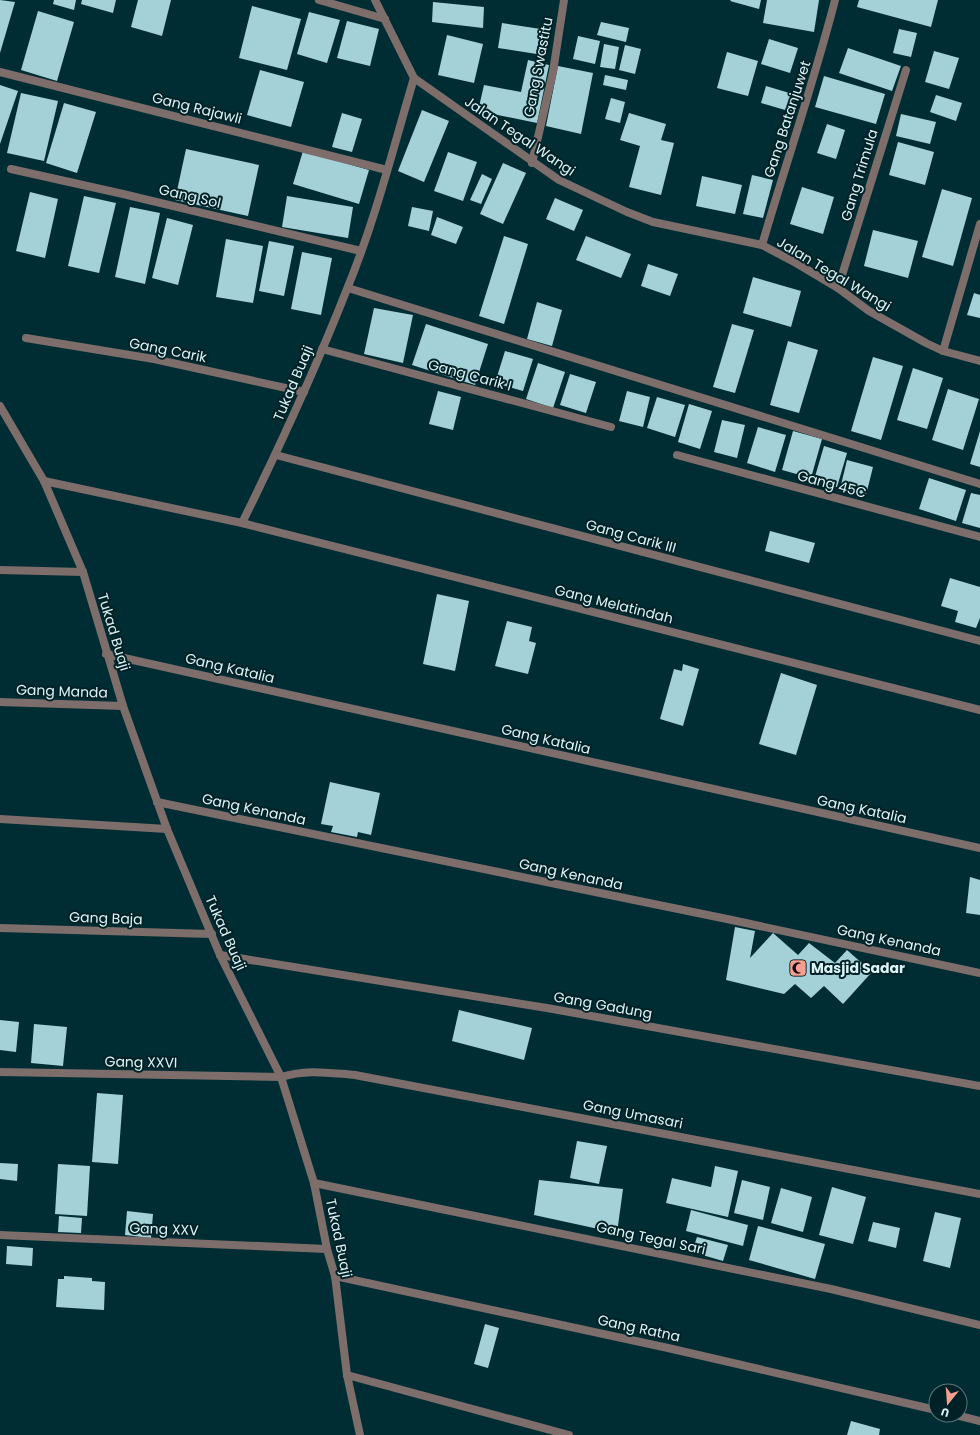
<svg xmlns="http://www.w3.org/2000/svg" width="980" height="1435" font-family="Poppins,sans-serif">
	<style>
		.building { fill: #a4d1d8 }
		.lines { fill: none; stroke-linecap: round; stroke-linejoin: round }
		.street { stroke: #7e6e6b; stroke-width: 8 }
		.labels { text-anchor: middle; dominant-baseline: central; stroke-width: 4; stroke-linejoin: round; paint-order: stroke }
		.street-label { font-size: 14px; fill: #dcf3f7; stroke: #002226 }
		.poi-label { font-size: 14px; font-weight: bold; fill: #dcf3f7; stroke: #002226; text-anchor: start }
	</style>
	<rect width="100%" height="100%" fill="#002d33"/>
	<!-- building -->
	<g class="building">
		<path d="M0,0L15,2L0,53Z"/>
		<path d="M54,0H76L74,10L53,4Z"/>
		<path d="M82,0H116L113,13L81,4Z"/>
		<path d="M138,0H171L162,36L131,27Z"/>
		<path d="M731,0H761L759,9L730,1Z"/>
		<path d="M767,0H819L814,32L763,23Z"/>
		<path d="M859,0H938L931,27L857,7Z"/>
		<path d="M433,2L484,7L483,28L432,22Z"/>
		<path d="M252,6L301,19L287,70L239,58Z"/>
		<path d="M38,11L74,22L57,81L21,70Z"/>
		<path d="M309,12L340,20L327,63L297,54Z"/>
		<path d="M347,21L379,29L370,66L337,58Z"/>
		<path d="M601,22L629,28L626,42L597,35Z"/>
		<path d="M502,23L547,30L543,55L498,48Z"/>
		<path d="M899,29L917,33L911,57L893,53Z"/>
		<path d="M447,35L483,44L474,83L438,75Z"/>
		<path d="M578,36L600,41L595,64L573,59Z"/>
		<path d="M769,39L798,48L790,73L761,64Z"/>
		<path d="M604,44L619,47L615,69L600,67Z"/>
		<path d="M625,45L641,49L635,74L619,70Z"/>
		<path d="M848,48L901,66L892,91L839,73Z"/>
		<path d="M934,51L959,58L949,89L925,82Z"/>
		<path d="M727,52L758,61L748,96L717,88Z"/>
		<path d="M528,60L549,65L537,123L478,111L484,85L521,92Z"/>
		<path d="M558,66L593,73L581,134L546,126Z"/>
		<path d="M260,70L304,82L291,127L247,115Z"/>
		<path d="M605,75L628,80L626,90L603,85Z"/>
		<path d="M824,76L885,94L876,124L815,107Z"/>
		<path d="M0,85L18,91L0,144Z"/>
		<path d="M766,86L796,95L792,112L761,103Z"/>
		<path d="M21,93L58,101L44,161L7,153Z"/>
		<path d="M936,95L962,103L956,121L930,112Z"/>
		<path d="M611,98L625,102L620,123L605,119Z"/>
		<path d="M64,103L96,112L77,173L46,163Z"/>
		<path d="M422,110L449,121L424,182L398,171Z"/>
		<path d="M342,113L362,119L352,152L332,147Z"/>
		<path d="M629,113L666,124L661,140L674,143L661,195L629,187L640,146L620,140Z"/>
		<path d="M901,114L936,122L930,144L896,136Z"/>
		<path d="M827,124L845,130L836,159L817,153Z"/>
		<path d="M898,142L934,152L925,185L889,175Z"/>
		<path d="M186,149L259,165L248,216L175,200Z"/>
		<path d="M303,151L369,170L359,204L293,184Z"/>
		<path d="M448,152L477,162L463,201L434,191Z"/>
		<path d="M503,163L526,173L503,224L480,214Z"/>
		<path d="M482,174L492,179L481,204L470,200Z"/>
		<path d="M752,175L773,180L763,218L743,214Z"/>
		<path d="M702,176L742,185L735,214L696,206Z"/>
		<path d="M802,187L834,197L823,234L790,224Z"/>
		<path d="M942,189L972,198L953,266L922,257Z"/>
		<path d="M30,192L58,199L45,258L16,251Z"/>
		<path d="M84,196L116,203L99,273L68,266Z"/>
		<path d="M287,196L353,207L348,238L282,227Z"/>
		<path d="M555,198L583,210L574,231L546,219Z"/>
		<path d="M130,207L160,213L145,284L115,277Z"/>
		<path d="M412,207L433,211L429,231L408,226Z"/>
		<path d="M437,217L463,227L456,244L431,235Z"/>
		<path d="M167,218L193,225L178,285L152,278Z"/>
		<path d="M873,230L918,241L908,278L864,266Z"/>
		<path d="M504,236L528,244L504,324L479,316Z"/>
		<path d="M586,236L631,254L621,278L576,260Z"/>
		<path d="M226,239L263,246L253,303L216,297Z"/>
		<path d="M269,241L294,246L284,296L259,291Z"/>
		<path d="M302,252L332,258L321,315L291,309Z"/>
		<path d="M648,264L678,274L670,296L641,286Z"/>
		<path d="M753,277L801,291L791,327L743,313Z"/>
		<path d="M974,293L980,295V318L967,315Z"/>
		<path d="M537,302L562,310L552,346L527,339Z"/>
		<path d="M374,308L413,315L403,363L364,354Z"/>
		<path d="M426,324L488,344L475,385L412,365Z"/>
		<path d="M732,324L754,330L735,393L713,387Z"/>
		<path d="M788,341L818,350L799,413L770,405Z"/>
		<path d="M505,351L533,359L523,391L495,383Z"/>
		<path d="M873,357L903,366L881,440L851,431Z"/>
		<path d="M538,363L565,372L553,408L526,399Z"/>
		<path d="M913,368L943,378L927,429L897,420Z"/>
		<path d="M570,374L596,382L586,413L560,405Z"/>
		<path d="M948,389L979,399L963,450L932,440Z"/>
		<path d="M438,391L461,397L453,430L429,424Z"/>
		<path d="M627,391L650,397L643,427L619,421Z"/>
		<path d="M657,397L685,405L675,437L647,428Z"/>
		<path d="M689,404L712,411L700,449L678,442Z"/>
		<path d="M722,420L745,425L737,458L714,452Z"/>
		<path d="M758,427L786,435L775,472L747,463Z"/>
		<path d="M793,431L822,439L811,478L782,470Z"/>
		<path d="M980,431V467L970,464Z"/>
		<path d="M824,446L847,453L837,487L814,480Z"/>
		<path d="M847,460L873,467L866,495L840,489Z"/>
		<path d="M929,478L966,490L956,521L919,509Z"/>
		<path d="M971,493L980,495V528L962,523Z"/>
		<path d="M770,531L815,543L809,563L765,551Z"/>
		<path d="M950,578L980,587V618L976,628L955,622L958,611L941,606Z"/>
		<path d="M437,594L469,601L455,671L423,664Z"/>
		<path d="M507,621L532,627L529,641L536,643L528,674L495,666Z"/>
		<path d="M683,664L699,669L683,726L660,719L674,669L682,671Z"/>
		<path d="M781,673L817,685L796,755L759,744Z"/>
		<path d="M330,782L380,793L371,835L358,832L357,837L331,832L333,826L321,824Z"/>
		<path d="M970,877L980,880V915L966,913Z"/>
		<path d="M735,927L755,931L750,958L773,933L798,955L809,943L835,963L847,950L872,972L843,1004L824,986L811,998L795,984L784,994L726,980Z"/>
		<path d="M459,1010L532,1028L524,1060L452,1041Z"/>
		<path d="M0,1020L19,1022L16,1052L0,1050Z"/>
		<path d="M34,1024L67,1027L63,1066L31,1063Z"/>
		<path d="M97,1093L123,1095L118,1164L92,1162Z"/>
		<path d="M577,1141L607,1146L599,1184L570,1178Z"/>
		<path d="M0,1163L18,1164L17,1181L0,1179Z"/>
		<path d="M58,1164L90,1166L87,1216L55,1214Z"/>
		<path d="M715,1166L738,1171L728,1217L666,1203L672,1178L711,1187Z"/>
		<path d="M539,1180L623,1189L617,1233L534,1215Z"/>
		<path d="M742,1180L770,1187L763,1220L734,1213Z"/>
		<path d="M832,1187L866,1197L853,1244L819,1235Z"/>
		<path d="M781,1188L812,1197L803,1232L771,1223Z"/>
		<path d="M691,1210L748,1225L743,1246L686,1231Z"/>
		<path d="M127,1211L153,1214L151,1238L125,1235Z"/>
		<path d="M935,1212L961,1218L950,1268L923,1261Z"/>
		<path d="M59,1216L82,1218L81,1233L58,1232Z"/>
		<path d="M873,1222L900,1228L896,1248L868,1241Z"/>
		<path d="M758,1226L825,1244L815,1279L749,1260Z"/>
		<path d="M697,1237L728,1245L723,1261L692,1252Z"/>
		<path d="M7,1246L33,1248L32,1266L6,1264Z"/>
		<path d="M64,1276L92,1278V1281L105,1282L104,1310L56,1307L58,1279H64Z"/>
		<path d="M485,1324L499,1328L488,1368L474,1364Z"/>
		<path d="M851,1421L880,1429L879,1435H847Z"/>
	</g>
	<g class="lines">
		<!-- street -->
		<g class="street">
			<path d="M319,0L385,19"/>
			<path d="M375,0L414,78L559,180L627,212L653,222L762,245L796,263L838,288L869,311L926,343L943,351L980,361"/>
			<path d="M0,72L387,170"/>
			<path d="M532,163L553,72L564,0"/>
			<path d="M11,169L123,194L361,251"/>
			<path d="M762,245C786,163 814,82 835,0"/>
			<path d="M348,288L980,484"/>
			<path d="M838,288L906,70"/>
			<path d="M26,338L154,359L304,392"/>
			<path d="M322,349L611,427"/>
			<path d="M943,351L980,224"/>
			<path d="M0,406L44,481L83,572L123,706L167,829L220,955L281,1077L314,1183L327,1249L335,1276L347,1375L360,1435"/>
			<path d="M276,455L980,641"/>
			<path d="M677,455L980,537"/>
			<path d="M44,481L242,523L980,710"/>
			<path d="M242,523C280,446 316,368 347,289C375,221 393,149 414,78"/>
			<path d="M0,570L83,572"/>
			<path d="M106,654L980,848"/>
			<path d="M0,702L123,706"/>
			<path d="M157,802L727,919L980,973"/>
			<path d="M0,819L167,829"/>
			<path d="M0,928L212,934"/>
			<path d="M220,955L547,1008L980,1086"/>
			<path d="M0,1072L281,1077C308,1069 328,1073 355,1075L980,1194"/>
			<path d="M314,1183L831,1289L980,1325"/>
			<path d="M0,1235L327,1249"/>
			<path d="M335,1276L668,1348L936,1410"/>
			<path d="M347,1375L569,1435"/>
			<path d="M956,1415L980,1421"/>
		</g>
	</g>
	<!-- icons -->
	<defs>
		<symbol id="mosque-square" viewBox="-11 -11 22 22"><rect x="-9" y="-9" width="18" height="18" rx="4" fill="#f59d8e" stroke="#002226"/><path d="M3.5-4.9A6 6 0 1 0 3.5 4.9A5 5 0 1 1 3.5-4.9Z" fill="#111"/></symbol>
	</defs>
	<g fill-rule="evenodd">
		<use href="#mosque-square" x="788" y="958" width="20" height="20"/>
	</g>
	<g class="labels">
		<!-- street labels -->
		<g class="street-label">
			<text transform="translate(538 67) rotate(-79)">Gang Swastitu</text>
			<text transform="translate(197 108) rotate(14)">Gang Rajawli</text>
			<text transform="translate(787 119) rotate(-72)">Gang Batanjuwet</text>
			<text transform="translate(520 136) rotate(34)">Jalan Tegal Wangi</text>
			<text transform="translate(859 175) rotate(-73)">Gang Trimula</text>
			<text transform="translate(190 196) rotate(13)">Gang Sol</text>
			<text transform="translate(834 274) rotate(31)">Jalan Tegal Wangi</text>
			<text transform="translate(168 350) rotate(11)">Gang Carik</text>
			<text transform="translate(470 375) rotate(15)">Gang Carik I</text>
			<text transform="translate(293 383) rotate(-67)">Tukad Buaji</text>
			<text transform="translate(832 484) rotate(15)">Gang 45C</text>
			<text transform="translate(631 536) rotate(15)">Gang Carik III</text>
			<text transform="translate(614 604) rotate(14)">Gang Melatindah</text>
			<text transform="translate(114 632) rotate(73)">Tukad Buaji</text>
			<text transform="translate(230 668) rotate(13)">Gang Katalia</text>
			<text transform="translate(62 691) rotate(2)">Gang Manda</text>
			<text transform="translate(546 739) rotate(13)">Gang Katalia</text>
			<text transform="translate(254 809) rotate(12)">Gang Kenanda</text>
			<text transform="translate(862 809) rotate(12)">Gang Katalia</text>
			<text transform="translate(571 874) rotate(12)">Gang Kenanda</text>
			<text transform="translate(106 918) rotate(2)">Gang Baja</text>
			<text transform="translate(226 933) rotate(66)">Tukad Buaji</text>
			<text transform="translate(889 940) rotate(12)">Gang Kenanda</text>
			<text transform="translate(603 1005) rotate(10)">Gang Gadung</text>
			<text transform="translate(141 1062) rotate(1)">Gang XXVI</text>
			<text transform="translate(633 1114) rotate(11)">Gang Umasari</text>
			<text transform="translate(164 1229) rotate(2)">Gang XXV</text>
			<text transform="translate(339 1238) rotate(78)">Tukad Buaji</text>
			<text transform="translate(651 1238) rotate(12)">Gang Tegal Sari</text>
			<text transform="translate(639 1328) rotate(12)">Gang Ratna</text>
		</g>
		<!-- poi labels -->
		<g class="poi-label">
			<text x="811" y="968">Masjid Sadar</text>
		</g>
	</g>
	<!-- north arrow -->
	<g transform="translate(948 1403) rotate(197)"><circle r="19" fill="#002226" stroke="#58767a"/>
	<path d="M0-3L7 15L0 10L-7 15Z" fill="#f59d8e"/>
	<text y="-6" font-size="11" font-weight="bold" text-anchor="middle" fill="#dcf3f7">U</text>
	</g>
</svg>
